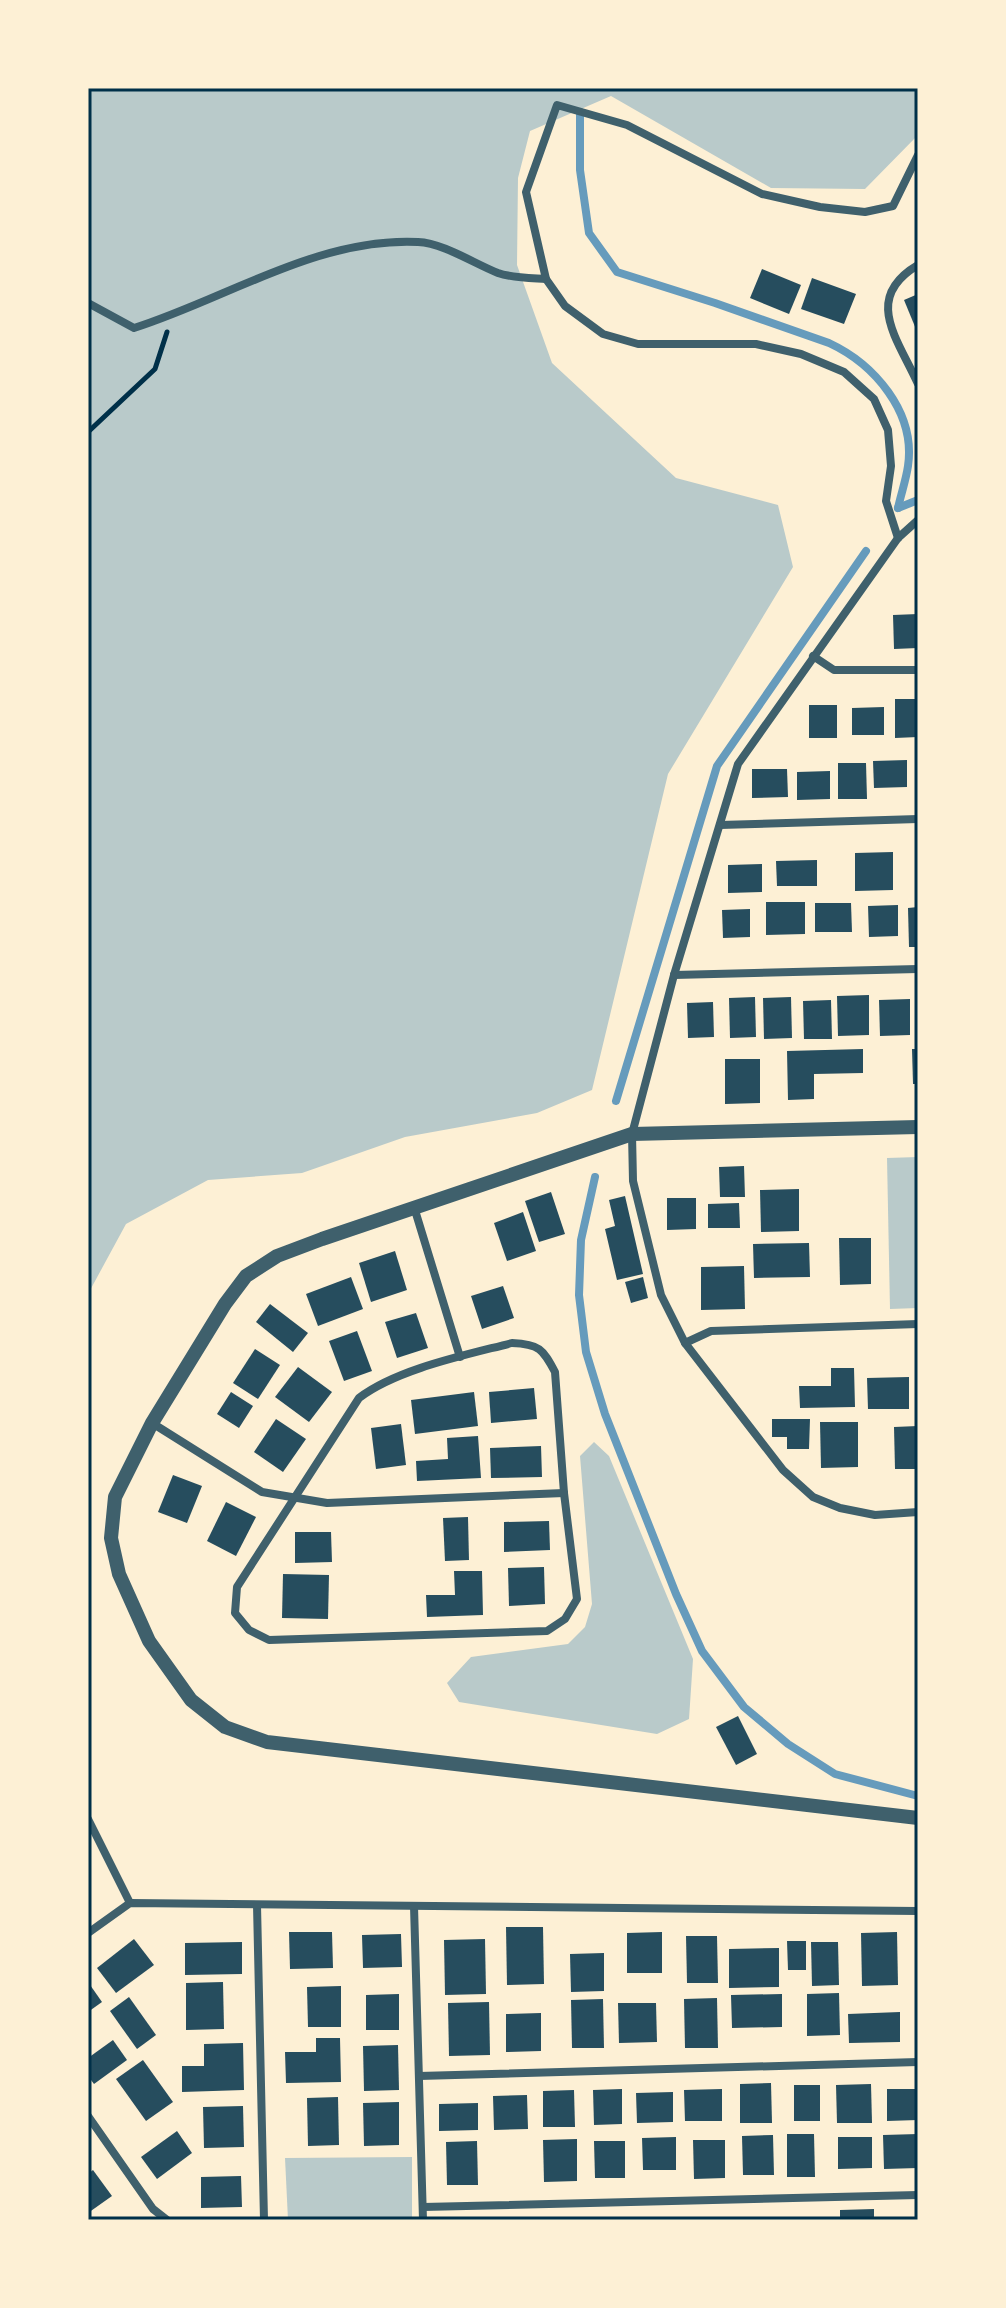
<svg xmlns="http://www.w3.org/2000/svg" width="1006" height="2308" font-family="Figtree,sans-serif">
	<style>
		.green { fill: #b9caca }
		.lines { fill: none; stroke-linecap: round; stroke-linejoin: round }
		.stream { stroke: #669bbc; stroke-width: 8 }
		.building { fill: #264d5e }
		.path { stroke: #003049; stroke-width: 5 }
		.minor { stroke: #3f606c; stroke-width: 8 }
		.tertiary { stroke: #3f606c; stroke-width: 14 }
		.neatline { fill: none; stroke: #003049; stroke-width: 3 }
	</style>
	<rect width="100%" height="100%" fill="#fdf0d5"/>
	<!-- green -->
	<g class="green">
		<path d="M88,88H918V135L865,189L771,188L611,96L530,131L518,178L517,265L552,363L676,478L778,505L793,567L668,774L592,1090L537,1113L405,1137L302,1173L208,1180L126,1224L88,1294Z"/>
		<path d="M918,1157V1308L890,1309L887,1158Z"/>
		<path d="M594,1442L609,1456L693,1659L689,1719L657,1734L459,1702L447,1683L471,1657L568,1644L585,1627L592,1604L580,1456Z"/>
		<path d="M412,2157V2220H288L285,2158Z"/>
	</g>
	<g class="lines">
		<!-- stream -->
		<g class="stream">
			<path d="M580,112V170L589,233L617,272L715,303L829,343C874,364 916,412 908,466C906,480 901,494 898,508"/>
			<path d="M898,508L918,500"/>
			<path d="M616,1101L717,766L866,551"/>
			<path d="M595,1177L581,1240L579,1295L586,1352L605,1414L676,1594L702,1651L744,1707L788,1744L835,1774L918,1796"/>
		</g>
	</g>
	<!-- building -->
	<g class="building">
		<path d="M762,269L801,285L789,314L750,298Z"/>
		<path d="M812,278L856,294L844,324L801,309Z"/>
		<path d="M918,294V334L904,300Z"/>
		<path d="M918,614V648L894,649L893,615Z"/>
		<path d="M895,699H918V737L895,738Z"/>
		<rect x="809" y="705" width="28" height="33"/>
		<path d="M884,707V735H852V708Z"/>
		<path d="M907,760V787L874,788L873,761Z"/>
		<path d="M838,763H866L867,799H838Z"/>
		<path d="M752,769H787L788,797L752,798Z"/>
		<path d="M830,771V799L797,800V772Z"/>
		<path d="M893,852V890L855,891V853Z"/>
		<path d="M817,860V886H777L776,861Z"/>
		<path d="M762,864V892L728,893V865Z"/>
		<path d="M766,902H805V934L766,935Z"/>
		<path d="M815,903H851L852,932H815Z"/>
		<path d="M898,905V936L869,937L868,906Z"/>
		<path d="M918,907V947H909L908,908Z"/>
		<path d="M750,909V937L723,938L722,910Z"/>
		<path d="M869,995V1035L838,1036L837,996Z"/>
		<path d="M755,997L756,1037L730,1038L729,998Z"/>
		<path d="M791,997L792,1038L764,1039L763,998Z"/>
		<path d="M910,999V1035L880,1036L879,1000Z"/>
		<path d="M831,1000L832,1039H804L803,1001Z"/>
		<path d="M713,1002L714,1037L688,1038L687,1003Z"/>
		<path d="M863,1049V1073L814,1074V1099L788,1100L787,1051Z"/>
		<path d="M912,1049H918V1084H913Z"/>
		<path d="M725,1059H760V1103L725,1104Z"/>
		<path d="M744,1166L745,1197H720L719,1167Z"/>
		<path d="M799,1189V1231L761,1232L760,1190Z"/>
		<path d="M551,1192L565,1234L539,1242L525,1201Z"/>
		<path d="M625,1196L643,1274L617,1280L605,1229L615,1226L609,1200Z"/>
		<path d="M667,1198H696V1229L667,1230Z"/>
		<path d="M739,1203L740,1228H708V1204Z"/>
		<path d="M523,1212L536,1251L507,1261L494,1223Z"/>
		<path d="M839,1238H871V1284L840,1285Z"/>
		<path d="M809,1243L810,1277L754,1278L753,1244Z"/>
		<path d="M395,1251L407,1290L371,1302L359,1263Z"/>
		<path d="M744,1266L745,1309L701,1310V1267Z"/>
		<path d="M351,1277L363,1309L318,1326L306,1294Z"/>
		<path d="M643,1277L648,1298L631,1303L625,1282Z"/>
		<path d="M503,1286L514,1318L482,1329L471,1296Z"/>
		<path d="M270,1304L308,1333L293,1352L256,1322Z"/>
		<path d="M416,1313L428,1348L397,1358L385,1322Z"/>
		<path d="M357,1331L372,1371L344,1381L329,1341Z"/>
		<path d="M255,1349L280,1365L258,1399L233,1383Z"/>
		<path d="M298,1367L332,1392L309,1422L275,1397Z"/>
		<path d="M831,1368H854L855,1407L800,1408L799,1386H831Z"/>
		<path d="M909,1377V1409H868L867,1378Z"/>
		<path d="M534,1388L537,1419L491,1423L489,1392Z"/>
		<path d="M231,1392L253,1406L239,1428L217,1414Z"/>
		<path d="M474,1392L478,1426L415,1434L411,1400Z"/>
		<path d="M276,1419L306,1439L283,1472L254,1452Z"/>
		<path d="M772,1419H810L809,1449H787V1437H772Z"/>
		<path d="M820,1422H858V1467L821,1468Z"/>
		<path d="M401,1424L406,1465L376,1469L371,1428Z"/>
		<path d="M918,1426V1469H895L894,1427Z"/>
		<path d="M478,1436L481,1478L417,1481L416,1461L448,1459L447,1438Z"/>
		<path d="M541,1446L542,1477L491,1478L490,1448Z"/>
		<path d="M173,1475L202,1486L187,1523L158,1512Z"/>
		<path d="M226,1502L256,1517L236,1556L207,1541Z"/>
		<path d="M468,1517L469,1560L445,1561L443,1518Z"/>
		<path d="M549,1521L550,1550L504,1552V1522Z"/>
		<path d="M295,1532H331L332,1562L295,1563Z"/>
		<path d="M544,1567L545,1604L509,1606L508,1568Z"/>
		<path d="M454,1571H482L483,1615L427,1617L426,1595H455Z"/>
		<path d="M283,1574L329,1575L328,1619L282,1618Z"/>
		<path d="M738,1716L757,1754L736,1765L716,1727Z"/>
		<path d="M506,1927H543L544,1984L507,1985Z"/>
		<path d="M289,1932H332L333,1968L290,1969Z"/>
		<path d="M662,1932V1973H627V1933Z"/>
		<path d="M897,1932L898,1985L862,1986L861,1933Z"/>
		<path d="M401,1934L402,1967L363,1968L362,1935Z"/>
		<path d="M686,1936H717L718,1983H687Z"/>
		<path d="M134,1939L154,1965L116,1993L97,1968Z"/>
		<path d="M485,1939L486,1994L445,1995L444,1940Z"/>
		<path d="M787,1941H806V1970H788Z"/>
		<path d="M242,1942V1974L185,1975V1943Z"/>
		<path d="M811,1942H838L839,1985L812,1986Z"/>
		<path d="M779,1948V1987L729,1988V1949Z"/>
		<path d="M604,1953V1991L571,1992L570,1954Z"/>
		<path d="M88,1982L102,2002L88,2012Z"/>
		<path d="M223,1982L224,2029L186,2030V1983Z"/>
		<path d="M341,1986V2027H308L307,1987Z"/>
		<path d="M839,1993L840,2035L807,2036V1994Z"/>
		<path d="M399,1994V2030H366V1995Z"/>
		<path d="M782,1994V2027L732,2028L731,1995Z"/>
		<path d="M129,1997L156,2035L137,2049L110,2011Z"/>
		<path d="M717,1998L718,2048H685L684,1999Z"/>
		<path d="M603,1999L604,2048H572L571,2000Z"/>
		<path d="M489,2002L490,2055L449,2056L448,2003Z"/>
		<path d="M618,2003H656L657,2042L619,2043Z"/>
		<path d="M900,2012V2042L849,2043L848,2014Z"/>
		<path d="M541,2013V2051L506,2052V2014Z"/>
		<path d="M316,2038H340L341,2082L286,2083L285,2052H316Z"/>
		<path d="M113,2040L127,2060L94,2084L88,2076V2058Z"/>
		<path d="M243,2043L244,2090L182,2092V2066H204V2044Z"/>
		<path d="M398,2045L399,2090L364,2091L363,2046Z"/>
		<path d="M143,2060L173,2102L146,2121L116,2079Z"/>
		<path d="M771,2083L772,2123H740V2084Z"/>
		<path d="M871,2084L872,2123H837L836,2085Z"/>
		<rect x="794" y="2085" width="26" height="36"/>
		<path d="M622,2089V2124L594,2125L593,2090Z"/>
		<path d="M722,2089V2121H685L684,2090Z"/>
		<path d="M887,2089H918V2120L887,2121Z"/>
		<path d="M574,2090L575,2127H543V2091Z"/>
		<path d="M673,2092V2122L637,2123L636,2093Z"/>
		<path d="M527,2095L528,2129L494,2130L493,2096Z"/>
		<path d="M338,2097L339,2145L308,2146L307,2098Z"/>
		<path d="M399,2102V2145L364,2146L363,2103Z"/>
		<path d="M478,2103V2130L439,2131V2104Z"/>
		<path d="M243,2106L244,2147L204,2148L203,2107Z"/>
		<path d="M177,2131L192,2153L157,2179L141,2157Z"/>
		<path d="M787,2134H814L815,2177H787Z"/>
		<path d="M918,2134V2168L884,2169L883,2135Z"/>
		<path d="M773,2135L774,2175H743L742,2136Z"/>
		<path d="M676,2137V2170H643L642,2138Z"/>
		<path d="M838,2137H872V2168L838,2169Z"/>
		<path d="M577,2139V2181L544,2182L543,2140Z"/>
		<path d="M693,2140H725V2178L694,2179Z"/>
		<path d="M477,2141L478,2185H447L446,2142Z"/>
		<path d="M594,2141H625V2178H595Z"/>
		<path d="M93,2170L112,2196L88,2213V2174Z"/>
		<path d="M241,2176L242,2207L201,2208V2177Z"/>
		<path d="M874,2209V2220H840V2210Z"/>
		<rect x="791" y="2217" width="33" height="3"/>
	</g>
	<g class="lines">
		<!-- path -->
		<path class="path" d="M88,432L155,369L167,332"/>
		<!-- minor -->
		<g class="minor">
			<path d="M918,265C862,298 898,339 918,384"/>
			<path d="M546,279L565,306L603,334L638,344H756L801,354L844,372L874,399L888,430L891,466L886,501L898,538"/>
			<path d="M88,303L134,328C226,299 318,237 418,242C443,243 475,264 498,273C512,278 531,278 546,279L526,192L557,105L627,125L762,194L820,207L865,212L893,206L918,155"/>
			<path d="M918,520L898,538L738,764L674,975L632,1134L633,1181L661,1295L685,1343L783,1470L813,1497L840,1508L875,1515L918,1512"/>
			<path d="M813,656L834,670H918"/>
			<path d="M720,825L918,819"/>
			<path d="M674,975L918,969"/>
			<path d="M414,1207L460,1357"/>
			<path d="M512,1343C539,1344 543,1349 555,1372L564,1493L577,1599L565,1619L547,1631L269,1640L249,1630L235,1613L237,1587L359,1398C397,1369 466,1355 512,1343Z"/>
			<path d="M685,1343L711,1331L918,1324"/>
			<path d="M152,1423L262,1492L327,1503L564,1493"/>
			<path d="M88,1819L130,1903"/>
			<path d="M257,1905L264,2220"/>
			<path d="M414,1906L423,2220"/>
			<path d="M88,1933L130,1903L918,1911"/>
			<path d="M419,2076L918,2062"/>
			<path d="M88,2116L153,2209L167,2220"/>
			<path d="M423,2207L918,2195"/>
		</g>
		<!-- tertiary -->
		<path class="tertiary" d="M918,1127L632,1134L322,1239L277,1256L246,1276L225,1304L152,1423L115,1497L111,1538L119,1574L149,1641L191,1700L225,1727L267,1742L918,1818"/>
	</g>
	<!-- border -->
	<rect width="1006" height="2308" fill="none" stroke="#fdf0d5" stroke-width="180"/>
	<rect x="90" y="90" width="826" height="2128" class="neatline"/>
</svg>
